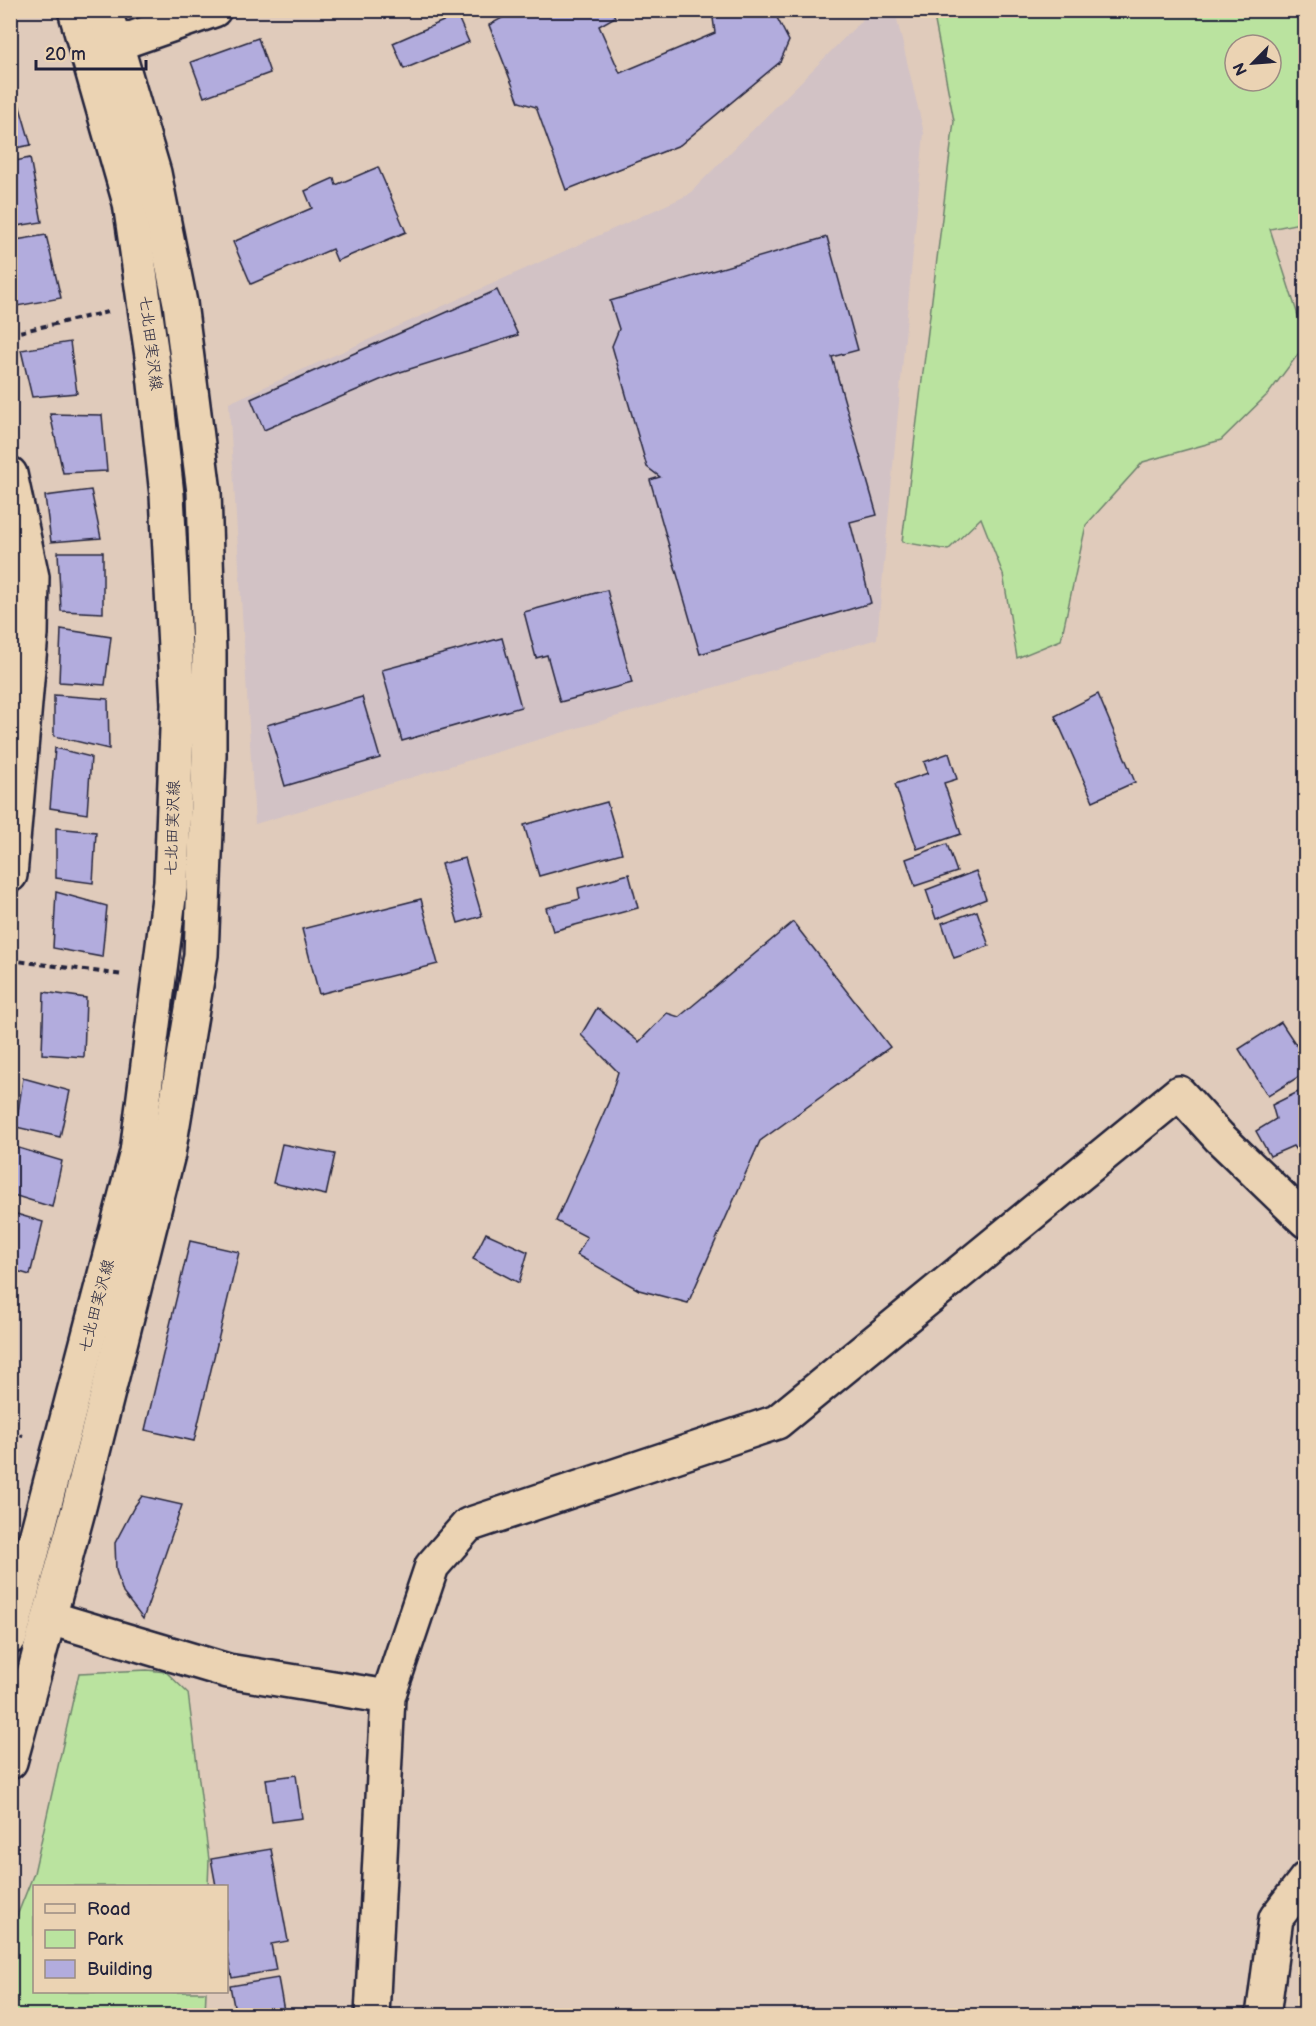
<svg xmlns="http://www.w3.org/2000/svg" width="1316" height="2026" font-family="'Balsamiq Sans','Klee One',sans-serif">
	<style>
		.built { fill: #d2c2c5 }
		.green { fill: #bae39f; stroke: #6e826d; stroke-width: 1.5; fill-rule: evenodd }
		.building { fill: #b2acdd; stroke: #22223b; stroke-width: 1.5 }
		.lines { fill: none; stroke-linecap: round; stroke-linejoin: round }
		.minor-casing { stroke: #22223b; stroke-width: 38 }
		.path { stroke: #22223b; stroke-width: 4; stroke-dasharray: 6 4.5; stroke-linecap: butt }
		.minor { stroke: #ebd3b3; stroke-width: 33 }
		.labels { text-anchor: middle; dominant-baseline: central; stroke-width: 4.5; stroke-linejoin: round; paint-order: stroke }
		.street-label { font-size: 16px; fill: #22223b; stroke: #ebd3b3 }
	</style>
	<rect width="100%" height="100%" fill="#e0cbbb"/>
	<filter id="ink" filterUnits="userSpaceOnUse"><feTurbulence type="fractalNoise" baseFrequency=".0167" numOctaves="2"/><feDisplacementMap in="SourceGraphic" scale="12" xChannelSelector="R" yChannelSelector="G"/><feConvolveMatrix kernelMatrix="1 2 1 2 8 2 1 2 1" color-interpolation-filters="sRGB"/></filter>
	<g filter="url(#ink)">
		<!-- built -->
		<path class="built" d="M871,11H895L924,133L877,639L255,824L229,403L688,195Z"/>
		<!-- green -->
		<g class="green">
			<path d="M933,11H1305V222L1270,229L1305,337V345L1269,393L1221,440L1143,462L1086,525L1061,640L1017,658L1003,574L981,518L948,550L902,542L954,121ZM1235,45H1271V81H1235Z"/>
			<path d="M147,1670L166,1672L188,1693L209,1860L208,1886H34V1992H206L205,2015H11V1931L34,1873L79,1673Z"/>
		</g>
		<!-- building -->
		<g class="building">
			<path d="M517,10H611L615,17L599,26L620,73L715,33L713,18L738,10H773L789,41L780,62L680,145L566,190L536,107L519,102L489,25Z"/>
			<path d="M457,15L469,42L404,69L393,43Z"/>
			<path d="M258,38L270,73L204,97L191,62Z"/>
			<path d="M12,80L31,145L10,149V81Z"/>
			<path d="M30,158L42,222L10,227V162Z"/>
			<path d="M378,167L406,232L337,261L332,249L251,284L233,242L312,208L305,191L334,178L336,185Z"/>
			<path d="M46,235L61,298L17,306L10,283V241Z"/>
			<path d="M827,237L858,350L832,357L877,515L850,522L871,603L700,654L650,480L660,477L647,467L612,346L619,329L610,301Z"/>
			<path d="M497,290L518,335L394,374L264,430L251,399Z"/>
			<path d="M70,342L77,393L32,397L21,350Z"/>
			<path d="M50,414L102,415L107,471L63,473Z"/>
			<path d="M91,490L101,538L51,542L45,496Z"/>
			<path d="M58,552H103V613L61,611Z"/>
			<path d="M607,590L632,683L560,702L547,655L536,658L524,612Z"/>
			<path d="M61,629L111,637L105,685L59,682Z"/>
			<path d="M502,638L521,707L402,741L382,670Z"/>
			<path d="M1098,694L1135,782L1093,801L1055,716Z"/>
			<path d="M54,695L108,699L109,749L54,736Z"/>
			<path d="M362,697L380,758L285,786L267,725Z"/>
			<path d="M55,748L91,757L87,814L50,808Z"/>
			<path d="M949,753L957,779L944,783L961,834L917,849L895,784L928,773L924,762Z"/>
			<path d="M607,802L622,853L539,876L524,825Z"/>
			<path d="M56,828L96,832L93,883L56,878Z"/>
			<path d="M947,844L957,872L915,886L906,859Z"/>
			<path d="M465,858L482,916L458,923L441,864Z"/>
			<path d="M976,871L986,899L936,919L926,890Z"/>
			<path d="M629,874L638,908L553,931L546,908L580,899L578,888Z"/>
			<path d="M56,892L107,906L102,957L53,948Z"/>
			<path d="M421,899L438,964L319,994L302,929Z"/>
			<path d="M977,911L989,946L954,958L942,923Z"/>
			<path d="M793,922L890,1047L760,1141L688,1303L639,1290L577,1255L587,1237L556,1221L609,1101L618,1072L581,1035L597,1008L639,1042L667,1013L679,1017Z"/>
			<path d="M44,992L86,998L84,1057L42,1054Z"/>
			<path d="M1281,1022L1306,1060V1072L1268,1096L1239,1049Z"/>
			<path d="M23,1078L70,1091L60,1137L16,1127Z"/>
			<path d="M1298,1092L1306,1104V1164L1293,1146L1270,1156L1256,1131L1276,1119L1272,1105Z"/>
			<path d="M282,1144L335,1154L326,1195L273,1183Z"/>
			<path d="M12,1146L62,1161L52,1207L10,1194V1152Z"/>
			<path d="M10,1212L43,1222L30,1275L10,1269Z"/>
			<path d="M486,1233L528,1252L519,1283L473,1259Z"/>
			<path d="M190,1241L239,1252L194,1441L145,1430Z"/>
			<path d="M142,1496L182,1505L143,1619L123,1593L116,1570L115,1543L134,1507Z"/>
			<path d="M296,1775L302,1818L272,1822L266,1779Z"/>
			<path d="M271,1849L288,1941L271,1944L276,1970L232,1978L226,1947V1886H216L211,1859Z"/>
			<path d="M278,1978L285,2016H236L230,1986Z"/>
		</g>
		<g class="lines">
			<defs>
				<g id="minor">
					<path d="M116,44L214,10"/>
					<path d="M10,474L32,577L31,634L10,875"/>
					<path d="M50,1618L228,1671L388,1697"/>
					<path d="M10,1637L137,1152L171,882L178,704L167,495L152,356L130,203L75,10"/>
					<path d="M10,1762L78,1511L168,1154L201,955L209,755V653L204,492L180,303L154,173L116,44L104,10"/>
					<path d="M372,2016L388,1697L432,1566L468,1525L777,1422L1179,1093L1219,1137L1306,1221"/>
					<path d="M1263,2016L1276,1918L1306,1879"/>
				</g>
			</defs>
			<!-- minor casing -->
			<use href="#minor" class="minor-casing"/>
			<!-- path -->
			<g class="path">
				<path d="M10,334L112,311"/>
				<path d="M10,960L123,975"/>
				<path d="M10,1433L23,1436"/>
			</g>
			<!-- minor -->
			<use href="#minor" class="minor"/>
		</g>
	</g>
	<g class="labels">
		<!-- street labels -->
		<g class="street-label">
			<text transform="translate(150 343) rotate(83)">七北田実沢線</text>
			<text transform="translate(173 828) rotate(-88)">七北田実沢線</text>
			<text transform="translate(97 1306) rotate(-75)">七北田実沢線</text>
		</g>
	</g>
	<!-- margin -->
	<rect width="1316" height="2026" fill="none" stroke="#ebd3b3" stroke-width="36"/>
	<rect x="18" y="18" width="1280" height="1990" fill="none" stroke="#22223b" stroke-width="2" filter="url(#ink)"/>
	<!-- legend -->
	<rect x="33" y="1885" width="195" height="108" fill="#ebd3b3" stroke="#9b8c83" stroke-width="1.5"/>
	<rect x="45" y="1904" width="30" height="9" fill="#ebd3b3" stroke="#9b8c83" stroke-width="1.5"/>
	<text x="87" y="1915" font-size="18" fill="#22223b">Road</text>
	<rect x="45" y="1930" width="30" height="18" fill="#bae39f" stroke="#9b8c83" stroke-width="1.5"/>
	<text x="87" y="1945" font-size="18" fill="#22223b">Park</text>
	<rect x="45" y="1960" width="30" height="18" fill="#b2acdd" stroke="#9b8c83" stroke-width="1.5"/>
	<text x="87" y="1975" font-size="18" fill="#22223b">Building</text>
	<!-- north arrow -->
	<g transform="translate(1253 63) rotate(245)"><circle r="28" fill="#ebd3b3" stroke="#9b8c83" stroke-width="1.5"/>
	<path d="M0-4.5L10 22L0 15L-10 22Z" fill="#22223b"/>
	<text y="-9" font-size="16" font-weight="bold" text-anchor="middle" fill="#22223b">N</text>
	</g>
	<!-- scale -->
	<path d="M36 60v9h110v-9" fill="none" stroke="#22223b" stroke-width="3"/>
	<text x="45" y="60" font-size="18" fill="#22223b" stroke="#ebd3b3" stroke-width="4.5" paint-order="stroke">20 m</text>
</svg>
